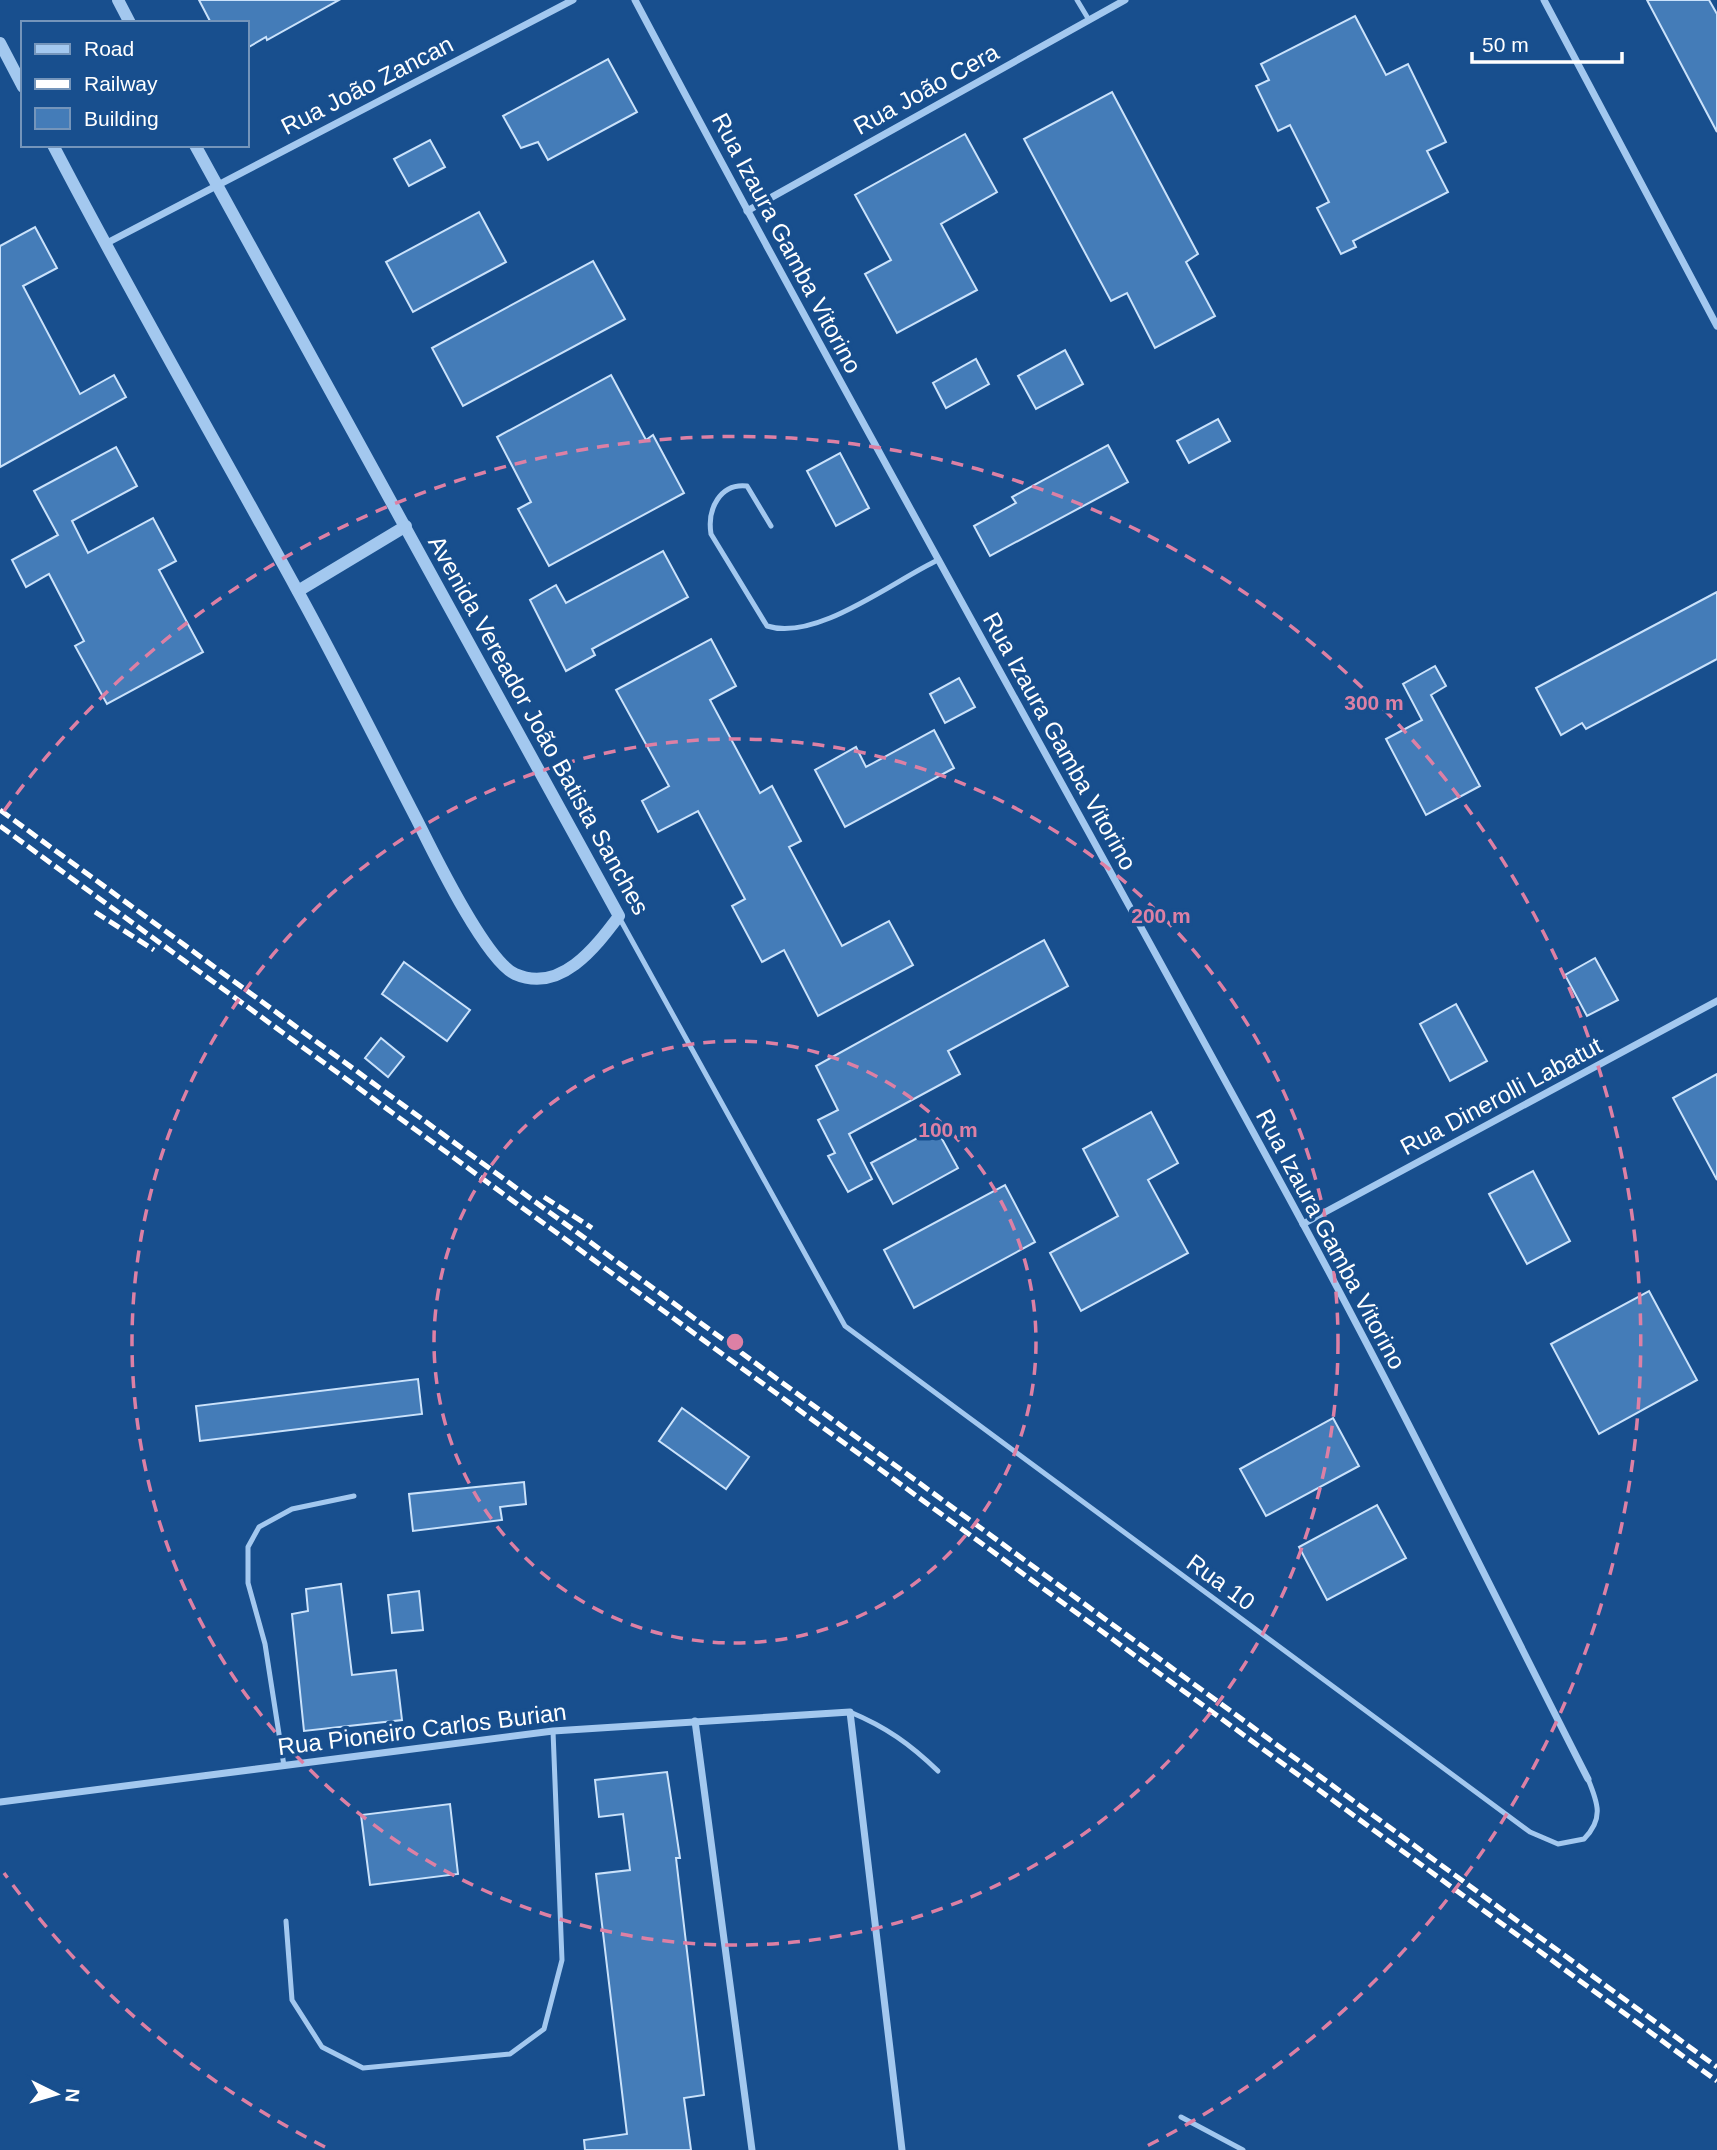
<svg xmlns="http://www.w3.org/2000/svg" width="1717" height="2150" font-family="Helvetica,sans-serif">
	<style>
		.building { fill: #447cb8; stroke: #cae2fb; stroke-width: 2 }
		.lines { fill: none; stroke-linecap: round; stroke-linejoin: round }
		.service { stroke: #a3c8ef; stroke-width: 5 }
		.minor { stroke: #a3c8ef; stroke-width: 7 }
		.tertiary { stroke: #a3c8ef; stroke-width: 12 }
		.rail { stroke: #fff; stroke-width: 5; stroke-dasharray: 12 5; stroke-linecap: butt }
		.ring { fill: none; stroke: #dd80a5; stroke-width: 3.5; stroke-dasharray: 12 9 }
		.labels { text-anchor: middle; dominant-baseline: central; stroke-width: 7; stroke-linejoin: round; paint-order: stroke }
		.street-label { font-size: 24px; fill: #fff; stroke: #184f8e }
		.centre { fill: #dd80a5; stroke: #184f8e; stroke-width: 3.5 }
		.ring-label { font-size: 21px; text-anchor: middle; font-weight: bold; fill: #dd80a5; stroke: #184f8e; stroke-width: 7; stroke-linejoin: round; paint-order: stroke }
	</style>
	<rect width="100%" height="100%" fill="#184f8e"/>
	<!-- building -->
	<g class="building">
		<path d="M199,0H339L267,40L266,37L247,48V23H211Z"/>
		<path d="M1647,0H1709L1717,14V132Z"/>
		<path d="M1355,16L1386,75L1408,64L1446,142L1427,151L1448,192L1353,241L1356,247L1341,254L1317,208L1329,202L1290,125L1278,131L1256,86L1269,80L1261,64Z"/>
		<path d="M608,59L637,112L548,160L538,142L521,148L503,116Z"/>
		<path d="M1112,92L1198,254L1186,262L1215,316L1155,348L1127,293L1111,301L1024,139Z"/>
		<path d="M965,134L997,192L941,224L977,290L897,333L865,274L891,260L855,195Z"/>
		<path d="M430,140L445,167L409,186L394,159Z"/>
		<path d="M479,212L506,262L413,312L386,262Z"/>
		<path d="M35,227L57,268L23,286L80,394L114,375L126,397L0,467V246Z"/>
		<path d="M593,261L625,319L463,406L432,348Z"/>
		<path d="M1065,350L1083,384L1036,409L1018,376Z"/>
		<path d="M976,359L989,384L946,408L933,383Z"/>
		<path d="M611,375L646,440L653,435L684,493L549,566L518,509L531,502L497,437Z"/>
		<path d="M1218,419L1230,441L1189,463L1177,441Z"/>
		<path d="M1108,445L1128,482L990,556L974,526L1016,503L1012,497Z"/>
		<path d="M116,447L137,486L72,521L88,553L153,518L176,561L159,570L203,652L107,704L75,646L84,641L49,574L26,587L12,560L58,535L34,491Z"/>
		<path d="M840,453L869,508L836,526L807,471Z"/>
		<path d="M663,551L688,597L592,649L595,655L566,671L530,600L556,585L566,603Z"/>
		<path d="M1717,592V659L1586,729L1582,723L1561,735L1536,688Z"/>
		<path d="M711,639L736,686L710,700L760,793L772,786L801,841L789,847L842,946L889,921L913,965L818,1016L784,950L762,962L732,906L745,899L698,811L658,832L642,801L669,786L616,690Z"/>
		<path d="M1435,666L1446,686L1431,695L1480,786L1426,815L1386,739L1422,720L1403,684Z"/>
		<path d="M959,678L975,707L945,723L930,694Z"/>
		<path d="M934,730L954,768L845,827L815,770L856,747L866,767Z"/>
		<path d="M1044,940L1068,986L948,1051L960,1074L849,1134L872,1179L848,1192L828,1156L835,1153L818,1120L838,1110L816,1066Z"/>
		<path d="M1595,958L1618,1000L1587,1016L1565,975Z"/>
		<path d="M404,962L470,1010L447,1041L382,994Z"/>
		<path d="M1456,1004L1487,1061L1450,1081L1420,1024Z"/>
		<path d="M381,1038L404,1057L388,1077L365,1058Z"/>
		<path d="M1717,1074V1180L1673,1098Z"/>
		<path d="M1151,1112L1178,1163L1148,1180L1188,1253L1081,1311L1050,1253L1118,1216L1083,1149Z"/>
		<path d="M936,1128L958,1168L893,1204L871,1163Z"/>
		<path d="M1533,1171L1570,1241L1527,1264L1489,1194Z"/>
		<path d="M1005,1185L1035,1242L914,1308L884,1250Z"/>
		<path d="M1649,1291L1697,1380L1599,1434L1551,1344Z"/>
		<path d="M418,1379L422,1414L200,1441L196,1406Z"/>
		<path d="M682,1408L749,1457L726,1489L659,1441Z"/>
		<path d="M1333,1418L1359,1466L1266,1516L1240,1469Z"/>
		<path d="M524,1482L526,1504L500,1507L502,1520L413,1531L409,1494Z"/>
		<path d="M1377,1505L1406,1558L1327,1600L1299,1547Z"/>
		<path d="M341,1584L352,1675L396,1670L402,1720L304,1731L292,1614L308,1611L306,1589Z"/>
		<path d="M419,1591L423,1630L392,1633L388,1595Z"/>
		<path d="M667,1772L680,1858H676L704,2095L684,2098L691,2150H585L584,2140L627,2134L596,1874L630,1870L623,1814L599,1817L595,1780Z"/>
		<path d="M450,1804L458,1874L370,1885L361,1815Z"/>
	</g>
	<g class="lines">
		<!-- service -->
		<g class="service">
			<path d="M1077,0L1089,20"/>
			<path d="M771,526L747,486C720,483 707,509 711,534L767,626C816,642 893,581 938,560"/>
			<path d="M620,919L845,1326L1530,1832L1558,1844L1584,1839C1604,1819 1598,1803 1588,1779"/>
			<path d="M850,1712C886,1727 910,1744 938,1771"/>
			<path d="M284,1766L265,1644L248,1583V1547L259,1527L292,1509L354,1496"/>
			<path d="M286,1921L292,2000L322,2047L363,2068L510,2054L544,2029L562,1960L553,1731"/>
			<path d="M1181,2117L1243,2150"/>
		</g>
		<!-- minor -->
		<g class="minor">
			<path d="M635,0C852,410 1080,812 1301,1220C1401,1404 1493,1593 1588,1779"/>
			<path d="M1544,0L1717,326"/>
			<path d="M747,211L1125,0"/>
			<path d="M105,244L573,0"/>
			<path d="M1303,1224L1717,1001"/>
			<path d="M695,1721L752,2150"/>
			<path d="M0,1802L553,1731L850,1712L902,2150"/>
		</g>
		<!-- tertiary -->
		<g class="tertiary">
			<path d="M118,0L130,23"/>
			<path d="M0,43L23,87"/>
			<path d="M53,145C131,295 215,440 296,588C338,664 377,743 417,820C433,852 485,960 515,974C560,994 595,948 619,916L195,145"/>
			<path d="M298,591L406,526"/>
		</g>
		<!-- rail -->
		<g class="rail">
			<path d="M0,810L1717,2067"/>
			<path d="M0,826L1717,2081"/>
			<path d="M95,912L154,950"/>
			<path d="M544,1197L592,1228"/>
		</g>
	</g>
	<!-- distance rings -->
	<g class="ring">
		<circle cx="735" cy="1342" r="301"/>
		<circle cx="735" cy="1342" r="603"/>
		<path d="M325 2147A904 904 0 0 1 4 1873M4 811A904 904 0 1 1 1145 2147"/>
	</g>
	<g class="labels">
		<!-- street labels -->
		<g class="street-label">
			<text transform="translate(367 85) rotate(-27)">Rua João Zancan</text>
			<text transform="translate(926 89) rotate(-29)">Rua João Cera</text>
			<text transform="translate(787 243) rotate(62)">Rua Izaura Gamba Vitorino</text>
			<text transform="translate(539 725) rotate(61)">Avenida Vereador João Batista Sanches</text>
			<text transform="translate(1060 741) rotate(61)">Rua Izaura Gamba Vitorino</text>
			<text transform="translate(1501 1096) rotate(-28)">Rua Dinerolli Labatut</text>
			<text transform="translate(1331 1239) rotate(62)">Rua Izaura Gamba Vitorino</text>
			<text transform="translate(1221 1582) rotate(36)">Rua 10</text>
			<text transform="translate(422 1729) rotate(-7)">Rua Pioneiro Carlos Burian</text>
		</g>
	</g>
	<circle cx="735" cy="1342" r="10" class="centre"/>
	<g class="ring-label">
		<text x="1374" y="710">300 m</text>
		<text x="1161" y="923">200 m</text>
		<text x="948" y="1137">100 m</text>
	</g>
	<!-- legend -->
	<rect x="21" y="21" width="228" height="126" fill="#184f8e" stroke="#7495bb" stroke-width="2"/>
	<rect x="35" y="44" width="35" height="10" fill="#a3c8ef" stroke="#7495bb" stroke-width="2"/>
	<text x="84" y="56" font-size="21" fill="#ffffff">Road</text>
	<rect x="35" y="79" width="35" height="10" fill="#ffffff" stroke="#7495bb" stroke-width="2"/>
	<text x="84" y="91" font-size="21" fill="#ffffff">Railway</text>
	<rect x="35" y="108" width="35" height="21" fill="#447cb8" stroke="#7495bb" stroke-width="2"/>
	<text x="84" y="126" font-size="21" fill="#ffffff">Building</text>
	<!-- north arrow -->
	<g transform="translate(56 2094) rotate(95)" stroke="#184f8e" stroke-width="5" paint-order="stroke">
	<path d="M0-5L12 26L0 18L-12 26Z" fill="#ffffff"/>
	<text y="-10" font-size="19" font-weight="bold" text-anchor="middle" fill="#ffffff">N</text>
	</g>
	<!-- scale -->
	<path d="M1472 52v10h150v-10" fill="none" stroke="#ffffff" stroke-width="3.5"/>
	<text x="1482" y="52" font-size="21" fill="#ffffff" stroke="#184f8e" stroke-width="5" paint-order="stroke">50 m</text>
</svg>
